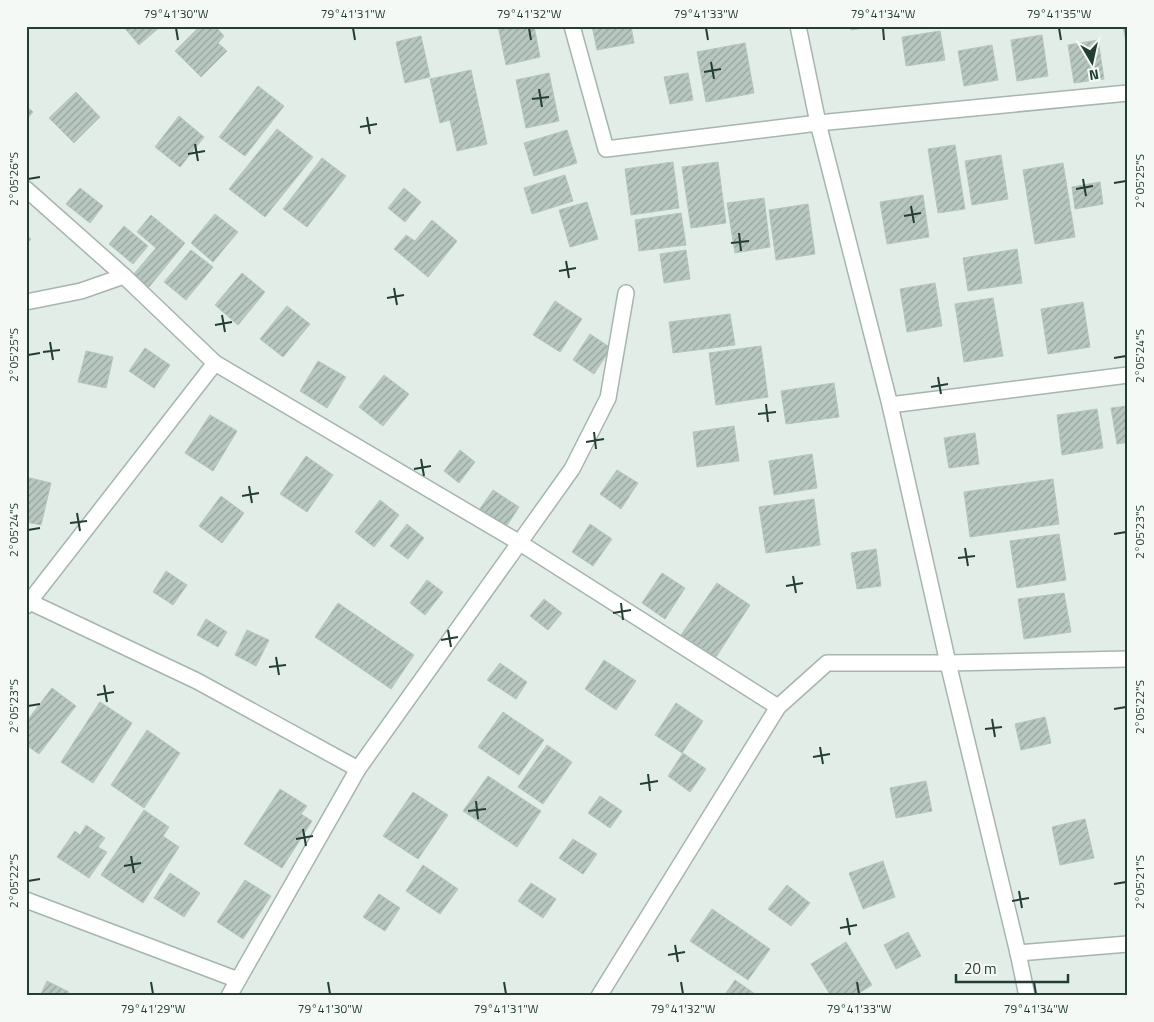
<svg xmlns="http://www.w3.org/2000/svg" width="1154" height="1022" font-family="'Titillium Web',sans-serif">
	<style>
		.building { fill: url(#building-hatch); stroke: #b5c6be }
		.lines { fill: none; stroke-linecap: round; stroke-linejoin: round }
		.minor-casing { stroke: #a6b5ae; stroke-width: 18 }
		.minor { stroke: #fff; stroke-width: 15 }
		.ticks { fill: none; stroke: #233e34; stroke-width: 2 }
		.neatline { fill: none; stroke: #233e34; stroke-width: 2 }
		.ticks-label { font-size: 12px; text-anchor: middle; fill: #233e34 }
	</style>
	<defs>
		<pattern id="building-hatch" width="6" height="6" patternUnits="userSpaceOnUse" patternTransform="scale(1.25)"><rect width="6" height="6" fill="#b8c8c0"/><path d="M-1 1l2-2M0 6l6-6M5 7l2-2" fill="none" stroke="#95a49d"/></pattern>
	</defs>
	<rect width="100%" height="100%" fill="#e3ede8"/>
	<!-- building -->
	<g class="building">
		<path d="M123,26H161L139,45Z"/>
		<path d="M200,26H215L224,36L218,43L227,51L201,77L175,51Z"/>
		<path d="M498,26H534L540,57L506,65Z"/>
		<path d="M592,26H631L634,43L597,50Z"/>
		<path d="M851,26H876L851,30Z"/>
		<path d="M1123,26H1128V53Z"/>
		<path d="M940,31L945,60L906,66L902,37Z"/>
		<path d="M1042,35L1048,76L1017,81L1011,40Z"/>
		<path d="M421,36L430,77L405,83L396,42Z"/>
		<path d="M1098,40L1104,79L1074,83L1068,45Z"/>
		<path d="M745,43L754,93L706,102L697,52Z"/>
		<path d="M992,45L998,80L964,86L958,51Z"/>
		<path d="M471,70L487,144L457,151L450,120L440,123L430,79Z"/>
		<path d="M549,73L559,121L526,128L516,80Z"/>
		<path d="M688,73L693,100L670,104L664,77Z"/>
		<path d="M258,86L284,106L245,156L219,137Z"/>
		<path d="M76,92L100,117L74,143L49,118Z"/>
		<path d="M26,106L33,112L26,120Z"/>
		<path d="M179,116L204,137L180,167L155,147Z"/>
		<path d="M277,129L313,157L265,217L229,189Z"/>
		<path d="M567,130L577,163L534,176L524,143Z"/>
		<path d="M955,145L965,209L938,213L928,149Z"/>
		<path d="M1001,155L1008,199L972,205L965,161Z"/>
		<path d="M322,158L346,176L307,227L283,209Z"/>
		<path d="M673,162L679,208L631,215L625,169Z"/>
		<path d="M718,162L726,223L691,228L682,167Z"/>
		<path d="M1063,163L1075,237L1035,244L1023,170Z"/>
		<path d="M565,175L573,201L532,214L524,188Z"/>
		<path d="M1100,182L1103,204L1075,209L1072,187Z"/>
		<path d="M80,188L103,206L90,223L66,204Z"/>
		<path d="M404,188L421,202L405,222L388,208Z"/>
		<path d="M923,195L929,237L887,244L880,202Z"/>
		<path d="M764,198L770,247L735,253L727,203Z"/>
		<path d="M587,202L598,239L570,247L559,210Z"/>
		<path d="M808,204L815,254L776,260L769,210Z"/>
		<path d="M681,213L686,245L639,251L635,220Z"/>
		<path d="M215,214L238,232L213,262L191,243Z"/>
		<path d="M151,215L185,243L149,287L133,275L156,248L137,232Z"/>
		<path d="M432,220L457,241L428,277L394,249L406,235L415,241Z"/>
		<path d="M124,226L148,246L133,264L109,244Z"/>
		<path d="M26,235L31,239L26,245Z"/>
		<path d="M1017,249L1022,283L968,291L963,258Z"/>
		<path d="M191,250L213,267L186,300L164,282Z"/>
		<path d="M686,250L690,279L664,283L660,254Z"/>
		<path d="M242,273L265,292L238,325L215,305Z"/>
		<path d="M935,283L942,326L907,332L900,289Z"/>
		<path d="M993,298L1003,356L964,362L955,304Z"/>
		<path d="M555,301L582,319L560,352L533,335Z"/>
		<path d="M1083,302L1090,347L1048,354L1041,309Z"/>
		<path d="M287,306L310,324L283,357L260,339Z"/>
		<path d="M730,314L735,345L673,353L669,322Z"/>
		<path d="M590,334L611,348L594,374L573,360Z"/>
		<path d="M761,346L768,397L716,405L709,353Z"/>
		<path d="M145,348L170,365L154,388L129,371Z"/>
		<path d="M86,351L113,357L106,388L78,382Z"/>
		<path d="M318,361L346,377L327,408L300,391Z"/>
		<path d="M384,375L409,394L383,426L359,407Z"/>
		<path d="M834,383L839,417L786,424L781,391Z"/>
		<path d="M1128,406V442L1117,444L1111,408Z"/>
		<path d="M1097,409L1103,448L1062,455L1057,415Z"/>
		<path d="M210,415L237,431L213,471L185,453Z"/>
		<path d="M734,426L739,461L697,467L693,432Z"/>
		<path d="M975,433L979,464L949,468L944,438Z"/>
		<path d="M460,450L475,462L459,483L444,471Z"/>
		<path d="M812,454L817,488L774,495L769,461Z"/>
		<path d="M306,456L333,475L307,512L280,494Z"/>
		<path d="M617,470L638,483L621,509L600,494Z"/>
		<path d="M26,477L51,483L41,525L26,522Z"/>
		<path d="M1053,479L1059,524L970,537L964,492Z"/>
		<path d="M493,490L519,507L506,527L479,510Z"/>
		<path d="M221,496L244,513L222,543L199,526Z"/>
		<path d="M814,499L820,545L766,553L759,507Z"/>
		<path d="M380,500L399,515L374,547L355,532Z"/>
		<path d="M407,524L424,538L408,559L390,546Z"/>
		<path d="M590,524L612,539L593,566L572,552Z"/>
		<path d="M1059,534L1066,580L1017,588L1010,541Z"/>
		<path d="M876,549L881,586L857,589L851,553Z"/>
		<path d="M166,571L187,585L173,605L153,592Z"/>
		<path d="M662,573L685,588L665,619L642,603Z"/>
		<path d="M427,580L443,592L425,615L410,603Z"/>
		<path d="M717,583L750,605L716,657L681,635Z"/>
		<path d="M1064,593L1071,632L1024,639L1018,599Z"/>
		<path d="M544,599L562,613L548,630L530,616Z"/>
		<path d="M338,603L414,655L391,689L315,637Z"/>
		<path d="M206,619L227,632L218,647L197,635Z"/>
		<path d="M247,630L269,640L256,666L235,655Z"/>
		<path d="M604,660L636,681L616,710L585,689Z"/>
		<path d="M500,663L527,682L516,699L487,680Z"/>
		<path d="M52,688L76,706L39,754L26,745V722Z"/>
		<path d="M100,702L132,723L93,783L61,762Z"/>
		<path d="M676,703L703,721L682,753L655,735Z"/>
		<path d="M503,712L544,740L519,775L478,747Z"/>
		<path d="M1045,717L1051,743L1021,750L1015,724Z"/>
		<path d="M147,730L180,753L144,808L111,785Z"/>
		<path d="M547,745L572,762L543,804L518,787Z"/>
		<path d="M683,753L706,769L690,792L668,776Z"/>
		<path d="M488,776L541,811L517,847L463,811Z"/>
		<path d="M926,781L932,811L896,818L890,788Z"/>
		<path d="M280,789L307,806L301,814L312,821L282,868L244,844Z"/>
		<path d="M413,792L448,815L418,859L383,836Z"/>
		<path d="M600,796L622,811L610,828L588,813Z"/>
		<path d="M144,810L169,827L163,836L179,847L143,903L101,875Z"/>
		<path d="M1085,819L1094,858L1060,865L1052,827Z"/>
		<path d="M86,825L105,838L98,847L107,852L89,878L57,857L75,831L80,835Z"/>
		<path d="M573,839L597,854L583,874L559,858Z"/>
		<path d="M883,861L895,897L863,909L849,873Z"/>
		<path d="M423,865L458,889L440,914L406,891Z"/>
		<path d="M170,873L200,893L184,917L154,898Z"/>
		<path d="M245,880L271,896L243,939L217,922Z"/>
		<path d="M531,883L556,899L543,918L518,901Z"/>
		<path d="M787,885L810,903L791,926L768,909Z"/>
		<path d="M379,894L400,908L385,931L363,917Z"/>
		<path d="M712,909L770,949L748,980L690,941Z"/>
		<path d="M908,932L921,956L896,969L884,945Z"/>
		<path d="M846,942L872,985L854,996H831L811,964Z"/>
		<path d="M735,980L758,996H724Z"/>
		<path d="M47,981L69,992L67,996H40Z"/>
	</g>
	<g class="lines">
		<defs>
			<g id="minor">
				<path d="M572,26L606,149L818,123L1128,93"/>
				<path d="M798,26L818,123L890,405L948,663L1018,953L1027,996"/>
				<path d="M26,189L124,276L215,363L520,543L778,707"/>
				<path d="M26,302L81,291L124,276"/>
				<path d="M890,405L1128,375"/>
				<path d="M26,602H30L197,681L358,769"/>
				<path d="M26,606L215,363"/>
				<path d="M26,900L238,980"/>
				<path d="M1018,953L1128,944"/>
				<path d="M229,996L358,769L572,469L608,398L626,293"/>
				<path d="M599,996L778,707L827,663H948L1128,659"/>
			</g>
		</defs>
		<!-- minor casing -->
		<use href="#minor" class="minor-casing"/>
		<!-- minor -->
		<use href="#minor" class="minor"/>
	</g>
	<!-- ticks -->
	<path class="ticks" d="M176,28L178,40M353,28L355,40M529,28L531,40M706,28L708,40M883,28L884,40M1059,28L1061,40M711,62L714,79M704,72L721,69M539,89L542,107M532,99L549,97M367,117L370,134M360,127L377,124M195,144L198,161M188,154L205,151M28,179L40,177M1083,179L1086,196M1114,183L1126,181M1076,189L1093,186M911,206L914,223M904,216L921,213M739,233L741,251M731,243L749,241M566,261L569,278M559,271L576,268M394,288L397,305M387,298L404,295M222,315L225,332M215,325L232,322M50,342L53,360M43,352L60,350M28,355L40,353M1114,358L1126,356M938,377L941,394M931,387L948,384M766,404L768,422M758,414L776,412M594,432L596,449M586,442L604,439M421,459L424,476M414,469L431,466M249,486L252,503M242,496L259,493M77,513L80,531M70,523L87,521M28,530L40,528M1114,534L1126,532M965,548L968,566M958,558L975,556M793,576L796,593M786,586L803,583M621,603L623,620M613,613L631,610M448,630L451,647M441,640L458,637M276,657L279,675M269,667L286,665M104,685L107,702M97,695L114,692M28,706L40,704M1114,709L1126,707M992,719L995,737M985,729L1002,727M820,747L823,764M813,757L830,754M648,774L650,791M640,784L658,781M476,801L478,819M468,811L486,809M303,829L306,846M296,839L313,836M131,856L134,873M124,866L141,863M28,881L40,879M1114,884L1126,882M1019,891L1022,908M1012,901L1029,898M847,918L850,935M840,928L857,925M675,945L678,962M668,955L685,952M151,982L153,994M328,982L330,994M504,982L506,994M681,982L683,994M857,982L859,994M1034,982L1036,994"/>
	<!-- border -->
	<rect width="1154" height="1022" fill="none" stroke="#f4f9f6" stroke-width="55"/>
	<!-- north arrow -->
	<g transform="translate(1092 62) rotate(171)" stroke="#f4f9f6" stroke-width="4" paint-order="stroke">
	<path d="M0-4L9 19L0 12L-9 19Z" fill="#233e34"/>
	<text y="-8" font-size="14" font-weight="bold" text-anchor="middle" fill="#233e34">N</text>
	</g>
	<!-- scale -->
	<path d="M956 974v8h112v-8" fill="none" stroke="#233e34" stroke-width="2.5"/>
	<text x="964" y="974" font-size="15" fill="#233e34" stroke="#f4f9f6" stroke-width="4" paint-order="stroke">20 m</text>
	<rect x="28" y="28" width="1098" height="966" class="neatline"/>
	<g class="ticks-label">
		<text x="176" y="18">79°41'30"W</text>
		<text x="353" y="18">79°41'31"W</text>
		<text x="529" y="18">79°41'32"W</text>
		<text x="706" y="18">79°41'33"W</text>
		<text x="883" y="18">79°41'34"W</text>
		<text x="1059" y="18">79°41'35"W</text>
		<text transform="translate(14 179) rotate(-90)" y="4">2°05'26"S</text>
		<text transform="translate(1140 181) rotate(-90)" y="4">2°05'25"S</text>
		<text transform="translate(14 355) rotate(-90)" y="4">2°05'25"S</text>
		<text transform="translate(1140 356) rotate(-90)" y="4">2°05'24"S</text>
		<text transform="translate(14 530) rotate(-90)" y="4">2°05'24"S</text>
		<text transform="translate(1140 532) rotate(-90)" y="4">2°05'23"S</text>
		<text transform="translate(14 706) rotate(-90)" y="4">2°05'23"S</text>
		<text transform="translate(1140 707) rotate(-90)" y="4">2°05'22"S</text>
		<text transform="translate(14 881) rotate(-90)" y="4">2°05'22"S</text>
		<text transform="translate(1140 882) rotate(-90)" y="4">2°05'21"S</text>
		<text x="153" y="1013">79°41'29"W</text>
		<text x="330" y="1013">79°41'30"W</text>
		<text x="506" y="1013">79°41'31"W</text>
		<text x="683" y="1013">79°41'32"W</text>
		<text x="859" y="1013">79°41'33"W</text>
		<text x="1036" y="1013">79°41'34"W</text>
	</g>
</svg>
